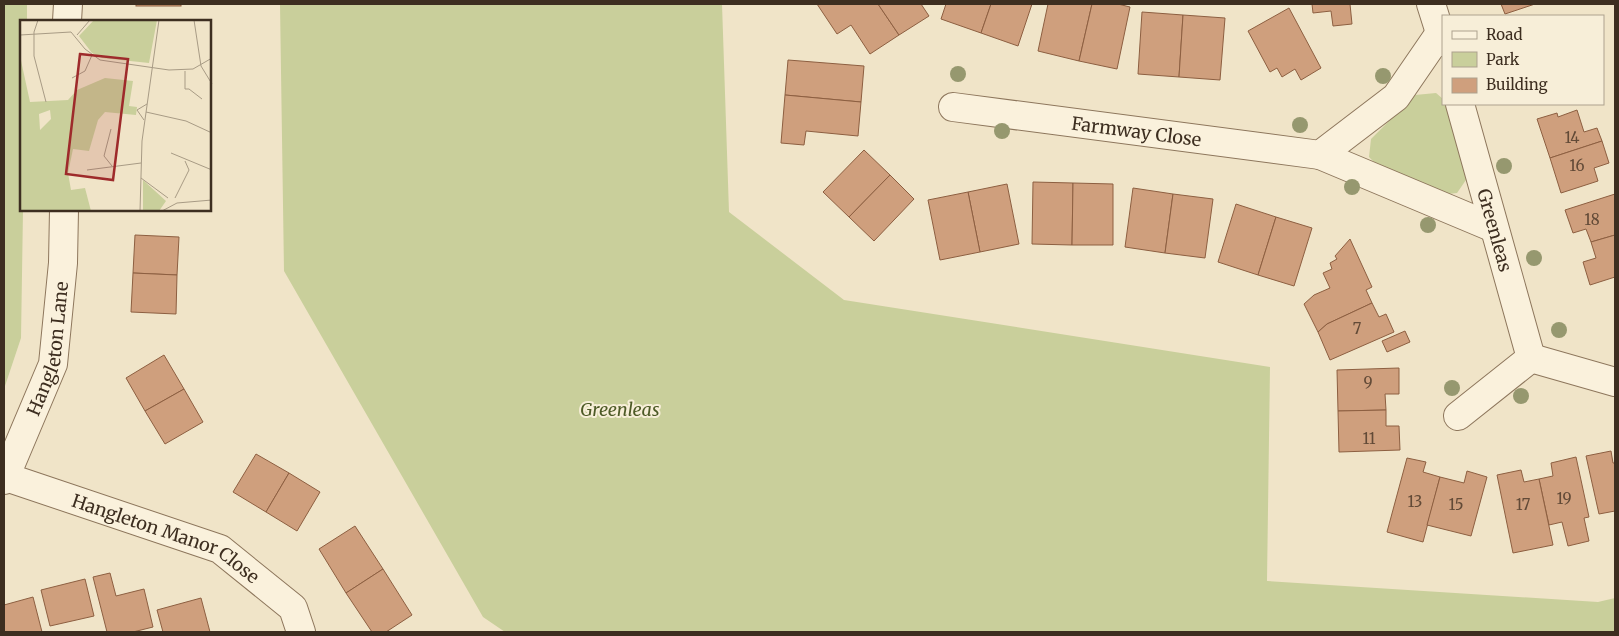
<svg xmlns="http://www.w3.org/2000/svg" width="1619" height="636" font-family="Merriweather,serif">
	<style>
		.green { fill: #c9cf9b }
		.building { fill: #cf9f7d; stroke: #8d5f41 }
		.lines { fill: none; stroke-linecap: round; stroke-linejoin: round }
		.minor-casing { stroke: #8d765c; stroke-width: 30 }
		.minor { stroke: #faf1dc; stroke-width: 28 }
		.tree { fill: #96986f }
		.labels { text-anchor: middle; dominant-baseline: central; stroke-width: 4; stroke-linejoin: round; paint-order: stroke }
		.number-label { font-size: 15px; fill: #624a37 }
		.street-label { font-size: 18px; fill: #3d2e20; stroke: #f7eed8 }
		.park-label { font-size: 18px; font-style: italic; fill: #4d5a26; stroke: #f7eed8 }
		.inset-road { fill: none; stroke: #a89b85; stroke-width: 1 }
		.view { fill: #9e2a2b; fill-opacity: 0.15; stroke: #9e2a2b; stroke-width: 2.5 }
		.inset-edge { fill: none; stroke: #3d2e20; stroke-width: 2.5 }
	</style>
	<rect width="100%" height="100%" fill="#f0e4c8"/>
	<!-- green -->
	<g class="green">
		<path d="M4,4H27V21H21V210H23L21,338L4,389Z"/>
		<path d="M280,4H722L729,212L844,300L1270,367L1267,581L1598,602L1615,598V632H505L483,617L284,271Z"/>
		<path d="M1436,93L1443,99V104H1446L1468,177L1457,193L1439,195L1378,166L1369,157L1371,139L1415,95Z"/>
	</g>
	<!-- building -->
	<g class="building">
		<rect x="136" y="4" width="45" height="2"/>
		<path d="M817,4H878L899,35L870,54L851,25L837,34Z"/>
		<path d="M878,4H921L929,16L899,35Z"/>
		<path d="M946,4H991L981,33L941,19Z"/>
		<path d="M991,4H1032L1018,46L981,33Z"/>
		<path d="M1048,4H1092L1079,61L1038,51Z"/>
		<path d="M1092,4H1118L1130,7L1117,69L1079,61Z"/>
		<path d="M1312,4H1350L1352,24L1333,26L1331,11L1313,13Z"/>
		<path d="M1501,4H1535L1505,14Z"/>
		<path d="M1289,8L1321,68L1301,80L1295,69L1282,77L1277,68L1270,72L1248,31Z"/>
		<path d="M1142,12L1183,15L1179,77L1138,74Z"/>
		<path d="M1183,15L1225,18L1220,80L1179,77Z"/>
		<path d="M788,60L864,66L861,102L785,95Z"/>
		<path d="M785,95L861,102L858,136L806,131L804,145L781,143Z"/>
		<path d="M1577,110L1584,132L1597,128L1602,141L1550,158L1537,119L1557,113L1558,117Z"/>
		<path d="M1602,141L1609,163L1594,168L1598,181L1561,193L1550,158Z"/>
		<path d="M864,150L890,175L849,217L823,192Z"/>
		<path d="M890,175L914,199L874,241L849,217Z"/>
		<path d="M1033,182L1073,183L1072,245L1032,244Z"/>
		<path d="M1073,183L1113,184V245H1072Z"/>
		<path d="M1007,184L1019,244L980,252L968,192Z"/>
		<path d="M1133,188L1173,194L1165,253L1125,247Z"/>
		<path d="M968,192L980,252L940,260L928,200Z"/>
		<path d="M1173,194L1213,199L1205,258L1165,253Z"/>
		<path d="M1615,194V235L1591,242L1586,229L1573,233L1565,210Z"/>
		<path d="M1236,204L1276,217L1258,275L1218,262Z"/>
		<path d="M1276,217L1312,228L1294,286L1258,275Z"/>
		<path d="M135,235L179,237L177,275L133,273Z"/>
		<path d="M1615,235V277L1590,285L1583,262L1596,258L1591,242Z"/>
		<path d="M1350,239L1372,287L1366,290L1372,303L1327,324L1318,332L1304,304L1314,295L1330,288L1323,273L1332,269L1330,263L1337,259L1335,256Z"/>
		<path d="M133,273L177,275L176,314L131,312Z"/>
		<path d="M1372,303L1379,317L1386,314L1394,332L1330,360L1318,332L1327,324Z"/>
		<path d="M1405,331L1410,342L1387,352L1382,341Z"/>
		<path d="M164,355L184,389L145,411L126,378Z"/>
		<path d="M1399,368V394H1385L1386,410L1338,411L1337,370Z"/>
		<path d="M184,389L203,422L165,444L145,411Z"/>
		<path d="M1386,410V426H1399L1400,450L1339,452L1338,411Z"/>
		<path d="M1611,451L1613,463H1615V511L1599,514L1586,456Z"/>
		<path d="M256,454L289,473L266,512L233,492Z"/>
		<path d="M1576,457L1589,517L1584,518L1589,541L1568,546L1562,522L1549,525L1539,479L1553,476L1551,463Z"/>
		<path d="M1407,458L1426,462L1423,472L1440,477L1423,542L1387,532Z"/>
		<path d="M1521,470L1524,482L1539,479L1553,545L1513,553L1497,475Z"/>
		<path d="M1467,471L1487,477L1471,536L1427,525L1440,477L1464,483Z"/>
		<path d="M289,473L320,492L297,531L266,512Z"/>
		<path d="M355,526L383,569L346,593L319,549Z"/>
		<path d="M383,569L412,615L386,632H372L346,593Z"/>
		<path d="M110,573L116,596L144,589L153,627L133,632H107L93,577Z"/>
		<path d="M85,579L94,616L50,626L41,590Z"/>
		<path d="M33,597L42,632H4V605Z"/>
		<path d="M201,598L210,632H163L157,610Z"/>
	</g>
	<g class="lines">
		<defs>
			<g id="minor">
				<path d="M1431,4L1443,42"/>
				<path d="M67,21L68,4"/>
				<path id="s1" d="M1460,104L1531,358"/>
				<path id="s2" d="M953,107L1320,155L1396,97L1440,33"/>
				<path d="M1320,155L1494,228"/>
				<path d="M1531,358L1615,382"/>
				<path d="M1458,416L1531,358"/>
				<path id="s3" d="M6,477L220,549L293,608L301,632"/>
				<path id="s4" d="M4,480L53,364L63,263L64,210"/>
			</g>
		</defs>
		<!-- minor casing -->
		<use href="#minor" class="minor-casing"/>
		<!-- minor -->
		<use href="#minor" class="minor"/>
	</g>
	<!-- trees -->
	<g class="tree">
		<circle cx="958" cy="74" r="8"/>
		<circle cx="1383" cy="76" r="8"/>
		<circle cx="1300" cy="125" r="8"/>
		<circle cx="1002" cy="131" r="8"/>
		<circle cx="1504" cy="166" r="8"/>
		<circle cx="1352" cy="187" r="8"/>
		<circle cx="1428" cy="225" r="8"/>
		<circle cx="1534" cy="258" r="8"/>
		<circle cx="1559" cy="330" r="8"/>
		<circle cx="1452" cy="388" r="8"/>
		<circle cx="1521" cy="396" r="8"/>
	</g>
	<g class="labels">
		<!-- number labels -->
		<g class="number-label">
			<text x="1572" y="137">14</text>
			<text x="1577" y="165">16</text>
			<text x="1592" y="219">18</text>
			<text x="1357" y="328">7</text>
			<text x="1368" y="382">9</text>
			<text x="1369" y="438">11</text>
			<text x="1564" y="498">19</text>
			<text x="1415" y="501">13</text>
			<text x="1456" y="504">15</text>
			<text x="1523" y="504">17</text>
		</g>
		<!-- street labels -->
		<g class="street-label">
			<text stroke="none"><textPath href="#s2" startOffset="185">Farmway Close</textPath></text>
			<text stroke="none"><textPath href="#s1" startOffset="131">Greenleas</textPath></text>
			<text stroke="none"><textPath href="#s4" startOffset="140">Hangleton Lane</textPath></text>
			<text stroke="none"><textPath href="#s3" startOffset="172">Hangleton Manor Close</textPath></text>
		</g>
		<!-- park labels -->
		<g class="park-label">
			<text x="620" y="409">Greenleas</text>
		</g>
	</g>
	<!-- overview -->
	<g transform="translate(20 20)">
		<rect width="191" height="191" fill="#f0e4c8"/>
		<path d="M74,0H137L129,43L82,38L72,33L59,16ZM0,36L10,82L48,80L57,70L85,58L113,61L109,86L117,87L116,95L85,92L78,100L69,131L53,129L48,153L51,170L65,168L71,191H0ZM30,90L31,99L20,110L19,94ZM123,160L146,181L139,191H123Z" fill="#c9cf9b" fill-rule="evenodd"/>
		<path class="inset-road" d="M18,0L14,12V36L26,82M174,0L181,46L192,64M0,15L51,12L65,29L80,40L149,50L173,49L192,38M57,15L70,0M165,51V69H169L182,79M52,58L65,51L72,35M126,92L166,101L192,113M124,100L117,90L127,84M91,109L84,136L92,146M151,133L192,150M67,150L121,143M121,158L148,178M155,178L169,150L165,141M120,191L122,121L139,0M142,191L157,183L192,180"/>
		<path class="view" d="M60,34L108,39L93,160L46,154Z"/>
		<rect width="191" height="191" class="inset-edge"/>
	</g>
	<!-- border -->
	<rect width="1619" height="636" fill="none" stroke="#3d2e20" stroke-width="10"/>
	<!-- legend -->
	<rect x="1442" y="15" width="162" height="90" fill="#f7eed8" stroke="#ada18e"/>
	<rect x="1452" y="31" width="25" height="8" fill="#faf1dc" stroke="#ada18e"/>
	<text x="1486" y="40" font-size="15" fill="#3d2e20">Road</text>
	<rect x="1452" y="52" width="25" height="15" fill="#c9cf9b" stroke="#ada18e"/>
	<text x="1486" y="65" font-size="15" fill="#3d2e20">Park</text>
	<rect x="1452" y="78" width="25" height="15" fill="#cf9f7d" stroke="#ada18e"/>
	<text x="1486" y="90" font-size="15" fill="#3d2e20">Building</text>
</svg>
